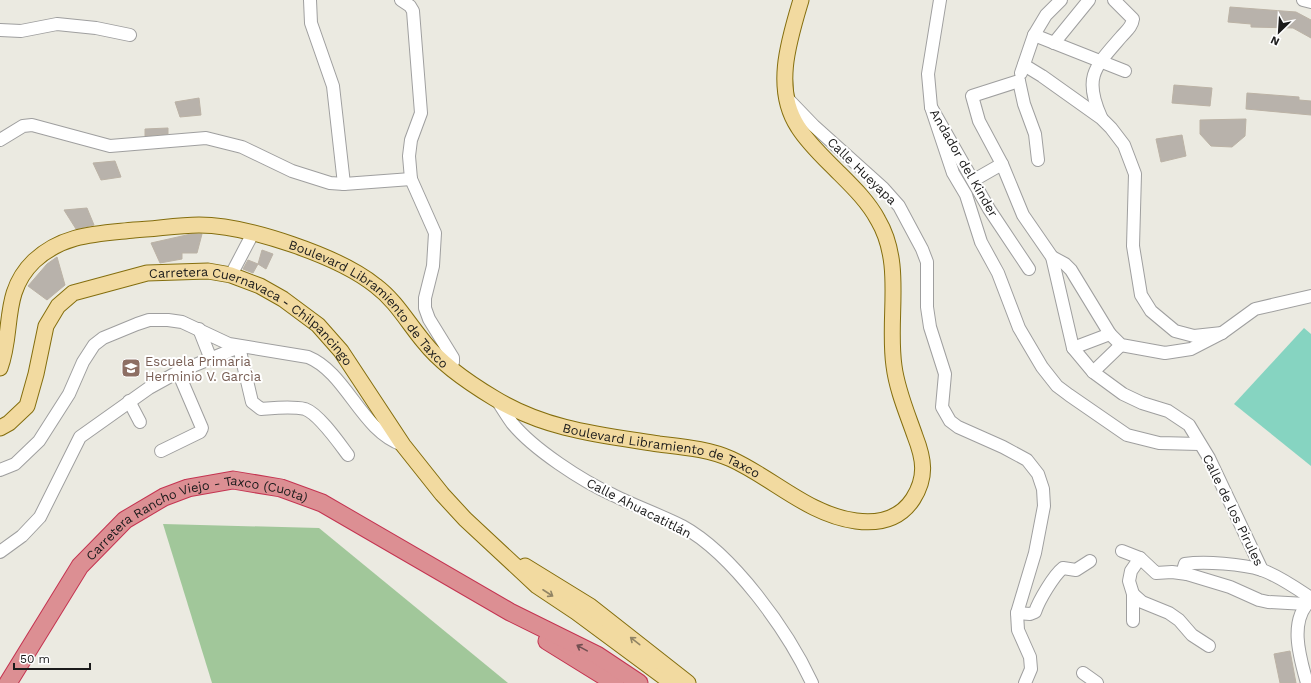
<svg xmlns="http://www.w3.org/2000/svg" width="1311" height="683" font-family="'Work Sans',sans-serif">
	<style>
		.forest { fill: #a1c79a }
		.pitch { fill: #86d4c1 }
		.building { fill: #b8b2ab; stroke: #bbb2a5 }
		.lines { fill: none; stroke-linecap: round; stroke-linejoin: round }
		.minor-casing { stroke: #9f9f9f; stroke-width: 14 }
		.major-casing { stroke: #846e0e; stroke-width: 17 }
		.highway-casing { stroke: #c43451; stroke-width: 19 }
		.minor { stroke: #fff; stroke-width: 12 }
		.major { stroke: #f2daa0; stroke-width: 15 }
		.highway { stroke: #dc8f93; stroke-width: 17 }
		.oneway { stroke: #918464 }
		.oneway2 { stroke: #724f51 }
		.labels { text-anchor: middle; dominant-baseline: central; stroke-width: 4; stroke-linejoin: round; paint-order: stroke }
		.street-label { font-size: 13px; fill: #1b1b1b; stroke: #fff }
		.education-label { font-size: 13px; fill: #785e54; stroke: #fff; text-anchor: start }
	</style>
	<rect width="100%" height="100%" fill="#ebeae1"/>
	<!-- forest -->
	<path class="forest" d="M163,524L319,528L508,683H212Z"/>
	<!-- pitch -->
	<path class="pitch" d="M1304,328L1311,334V466L1234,404Z"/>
	<!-- building -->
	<g class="building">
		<path d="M1230,7L1296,12L1311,20V38L1293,28L1251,27V24L1228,22Z"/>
		<path d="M1174,85L1212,88L1210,106L1172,103Z"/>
		<path d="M1247,93L1299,97V100L1311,101V115L1246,109Z"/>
		<path d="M199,98L201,115L180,117L175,102Z"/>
		<path d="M1246,119L1245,136L1232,147L1211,146L1200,134V120Z"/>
		<path d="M168,128V134L145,136V129Z"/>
		<path d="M1182,135L1186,156L1161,162L1156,139Z"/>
		<path d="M115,161L121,177L101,180L93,163Z"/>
		<path d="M87,208L94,225L76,229L64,210Z"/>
		<path d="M191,234H202L197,253H182V259L160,263L151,243Z"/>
		<path d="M262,250L273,254L266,269L258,264Z"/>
		<path d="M57,257L65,285L47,300L28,286L47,264Z"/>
		<path d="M248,260L258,264L253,273L243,269Z"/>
		<path d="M1290,651L1296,683H1280L1274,654Z"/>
	</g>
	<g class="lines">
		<defs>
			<g id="minor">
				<path d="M310,0L311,23L333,86L344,184"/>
				<path d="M401,0L410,6L413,11L421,113L411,140L409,156L411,179L435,233L433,266L425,298V308L429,319L453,358V362L450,368"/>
				<path d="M940,0L928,74L931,107L989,209L1029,269"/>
				<path d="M1303,0L1311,2"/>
				<path d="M0,30L21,31L57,24L96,28L130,35"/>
				<path d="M1034,35L1125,71"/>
				<path d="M1054,43L1089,0"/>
				<path d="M1024,65L1042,76L1101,118L1111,128L1124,145L1135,174L1133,246L1141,295L1151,311L1175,331L1194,336L1222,333"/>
				<path d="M1021,73L1034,35L1046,15L1061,0"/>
				<path d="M1019,81L972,96L979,121L1002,164L1023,215L1052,257L1073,348L1093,372L1123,394L1142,403L1168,411L1189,425L1209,458L1262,570"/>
				<path d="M1019,81L1024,104L1035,134L1038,160"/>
				<path d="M787,98L814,126L883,188L899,206L922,249L927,262V307L930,327L945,374L942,407L950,421L958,427L1003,447L1027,460L1038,474L1043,489L1044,506L1035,553L1017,613L1018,630L1030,657L1031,669L1025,683"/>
				<path d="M931,107L953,173L966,195L981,242L998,273L1019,328L1042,367L1057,386L1069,395L1127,435L1159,443L1199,444"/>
				<path d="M1101,117C1083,77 1095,67 1121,37C1126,31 1132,27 1133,19L1114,0"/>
				<path d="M0,140L23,126L32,125L110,146L206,138L242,147L292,171L330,183L344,184L411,179"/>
				<path d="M974,180L1002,164"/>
				<path d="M1052,257L1065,264L1071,270L1110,334L1121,345L1165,353L1191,349L1222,333L1255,309L1311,296"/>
				<path d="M231,275L253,233"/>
				<path d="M199,329L210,357"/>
				<path d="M239,347L252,402L261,409C275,408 291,406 305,409C319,414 339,443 348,455"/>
				<path d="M1073,348L1110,334"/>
				<path d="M1093,372L1121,345"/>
				<path d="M497,400C502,408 507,416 512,423C533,449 582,481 613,495C635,506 660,515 682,526C733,554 788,631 812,683"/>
				<path d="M129,401L140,422"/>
				<path d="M161,451L200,432L202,428L178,372"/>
				<path d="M0,470L15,464L39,441L69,394L83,362L94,345L103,338L137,324L149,320H168L182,322L229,344L308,357C347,373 361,431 403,445"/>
				<path d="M1122,551L1140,558L1156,573L1172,572L1187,574L1230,587L1259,600L1268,602L1306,604"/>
				<path d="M0,552L22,536L40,517L80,437L149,388L178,372L239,347"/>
				<path d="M1187,574L1184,567L1185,564C1204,561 1243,564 1262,570C1279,576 1296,588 1311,598"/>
				<path d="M1133,594L1142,602L1169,613L1179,620L1192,635L1209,646"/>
				<path d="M1017,613L1030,614L1035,612C1039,600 1054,575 1063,568L1076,570L1090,561"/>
				<path d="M1133,621V594L1129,581L1131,571L1140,558"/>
				<path d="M1083,673L1097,683"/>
				<path d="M1307,683C1300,658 1288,620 1311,600"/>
			</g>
			<g id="major">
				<path id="s1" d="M0,368C14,330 1,293 34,261C63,234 96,234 134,230C156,229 177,225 199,225C247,225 339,256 376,286C396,301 408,323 424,342C442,365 469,383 494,398C546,430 601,435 659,444C684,447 709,449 731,459C773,478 809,515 856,521C879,524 900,519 913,499C927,477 924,459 915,436C907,413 897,390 894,366C887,318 904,264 878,220C868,201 851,185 836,170C822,156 808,143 798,127C773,89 789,40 801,0"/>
				<path id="s2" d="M0,428L9,423L27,406L36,374L46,326L58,306L73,293L147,273L208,271L231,275L260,286L283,299L318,325L341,351L403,445L442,494L465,519L537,586L576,612L672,683"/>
				<path d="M525,566L590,606L688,683"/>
			</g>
			<g id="highway">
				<path d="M547,641L615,683"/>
				<path id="s3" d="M8,683L80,566L125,520L164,497L188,488L233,480L281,488L322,503L510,612L597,655L639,683"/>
			</g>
		</defs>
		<!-- minor casing -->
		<use href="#minor" class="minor-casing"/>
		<!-- major casing -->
		<use href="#major" class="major-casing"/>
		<!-- highway casing -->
		<use href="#highway" class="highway-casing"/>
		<!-- minor -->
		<use href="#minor" class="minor"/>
		<!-- major -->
		<use href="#major" class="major"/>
		<!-- highway -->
		<use href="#highway" class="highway"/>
	</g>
	<!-- one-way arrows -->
	<defs><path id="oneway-shaft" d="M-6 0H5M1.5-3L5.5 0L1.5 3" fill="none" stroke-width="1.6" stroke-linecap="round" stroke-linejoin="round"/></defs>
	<g class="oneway">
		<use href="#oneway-shaft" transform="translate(548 593) rotate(33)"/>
		<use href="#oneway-shaft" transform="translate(635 641) rotate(-142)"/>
	</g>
	<use class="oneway2" href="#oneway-shaft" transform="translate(582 648) rotate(-151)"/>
	<!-- icons -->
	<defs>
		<symbol id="school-square" viewBox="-11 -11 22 22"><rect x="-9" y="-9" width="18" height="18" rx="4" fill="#8d6e63" stroke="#fff"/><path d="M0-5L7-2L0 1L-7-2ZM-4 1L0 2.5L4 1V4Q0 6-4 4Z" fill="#fff"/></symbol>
	</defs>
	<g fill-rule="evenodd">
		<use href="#school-square" x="120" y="357" width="22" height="22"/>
	</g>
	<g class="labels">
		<!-- street labels -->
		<g class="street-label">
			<text transform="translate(964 163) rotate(60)">Andador del Kinder</text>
			<text transform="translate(862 171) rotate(44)">Calle Hueyapa</text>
			<text stroke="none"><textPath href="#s1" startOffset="481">Boulevard Libramiento de Taxco</textPath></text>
			<text stroke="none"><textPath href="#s2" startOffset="356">Carretera Cuernavaca - Chilpancingo</textPath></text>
			<text stroke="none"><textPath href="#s1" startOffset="817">Boulevard Libramiento de Taxco</textPath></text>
			<text transform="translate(639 508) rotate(27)">Calle Ahuacatitlán</text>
			<text transform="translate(1233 510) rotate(64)">Calle de los Pirules</text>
			<text stroke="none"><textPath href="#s3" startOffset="272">Carretera Rancho Viejo - Taxco (Cuota)</textPath></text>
		</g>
		<!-- education labels -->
		<g class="education-label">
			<text x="145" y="361">Escuela Primaria<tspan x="145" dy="15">Herminio V. Garcìa</tspan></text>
		</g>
	</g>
	<!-- north arrow -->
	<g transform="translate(1279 32) rotate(205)" stroke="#ffffff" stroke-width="3" paint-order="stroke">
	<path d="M0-3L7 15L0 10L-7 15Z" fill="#1b1b1b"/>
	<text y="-6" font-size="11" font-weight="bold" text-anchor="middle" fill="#1b1b1b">N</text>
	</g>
	<!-- scale -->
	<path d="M14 663v6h76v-6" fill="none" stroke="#1b1b1b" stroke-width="2"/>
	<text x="20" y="663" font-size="12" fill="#1b1b1b" stroke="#ffffff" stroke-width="3" paint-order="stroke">50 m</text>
</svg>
